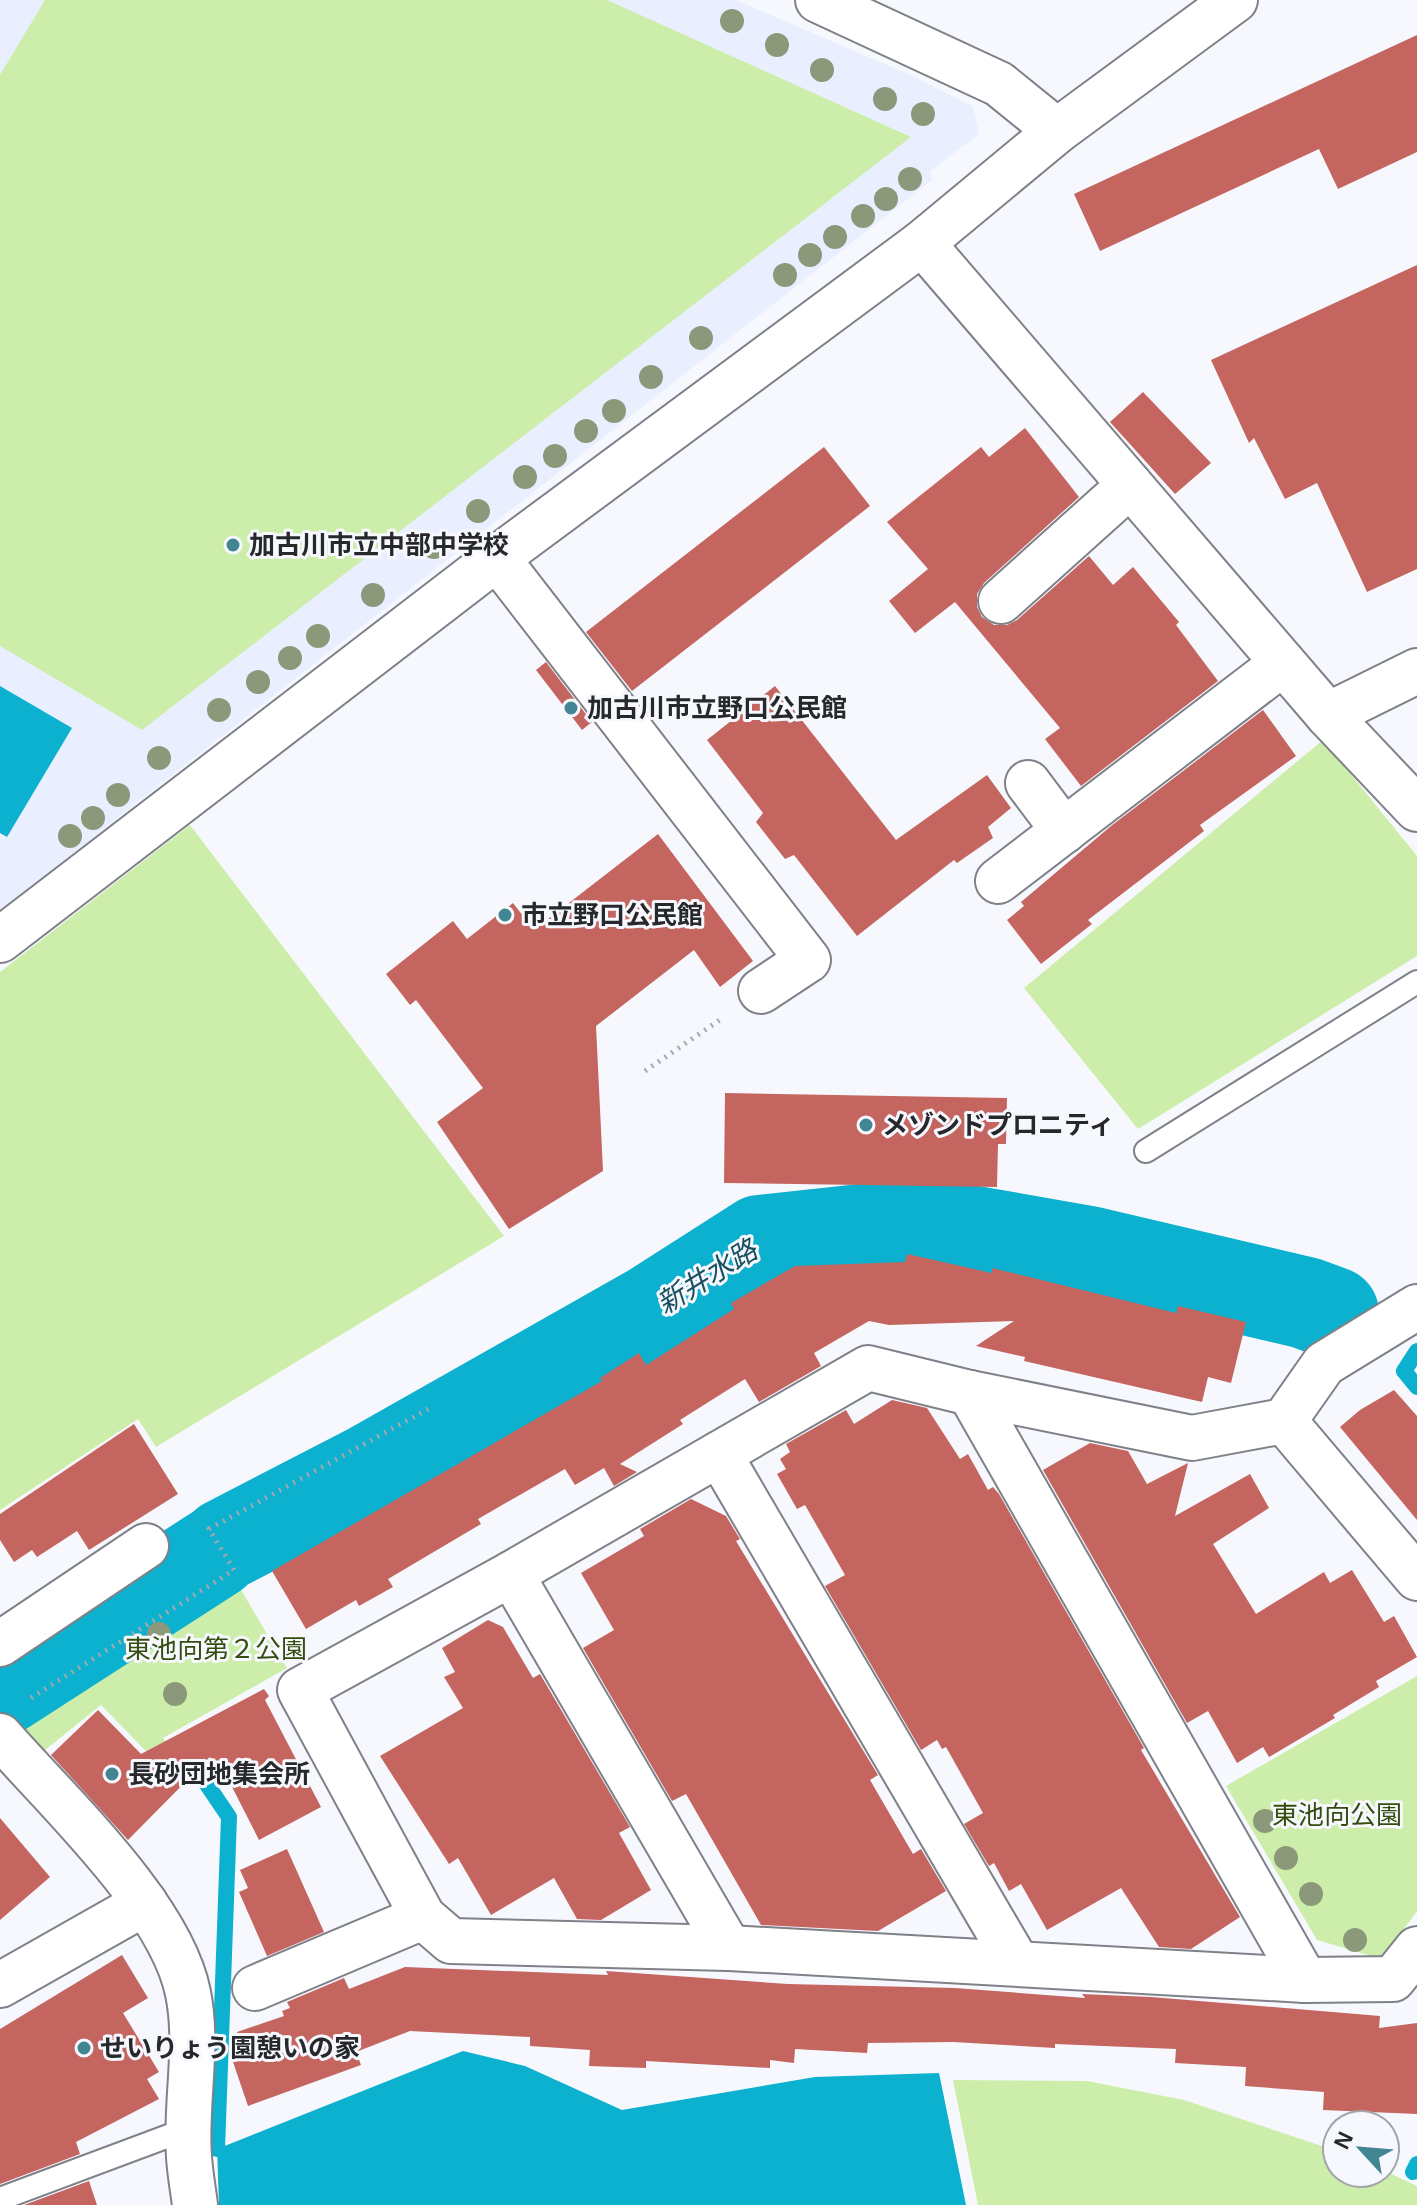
<svg xmlns="http://www.w3.org/2000/svg" width="1417" height="2205" font-family="Arial,'Noto Sans JP',sans-serif">
	<style>
		.built { fill: #e9effe }
		.green { fill: #cdeeaa }
		.water { fill: #0bb1ce }
		.lines { fill: none; stroke-linecap: round; stroke-linejoin: round }
		.stream { stroke: #0bb1ce; stroke-width: 16 }
		.river { stroke: #0bb1ce; stroke-width: 92 }
		.building { fill: #c4655f }
		.service-casing { stroke: #7f8188; stroke-width: 26 }
		.minor-casing { stroke: #7f8188; stroke-width: 48 }
		.tertiary-casing { stroke: #7f8188; stroke-width: 48 }
		.path { stroke: #a7a8ad; stroke-width: 5; stroke-dasharray: 2 6; stroke-linecap: butt }
		.service { stroke: #fff; stroke-width: 22 }
		.minor { stroke: #fff; stroke-width: 44 }
		.tertiary { stroke: #fff; stroke-width: 44 }
		.tree { fill: #8b997a }
		.poi-dot { fill: #418692; stroke: #f6f8fe; stroke-width: 3 }
		.labels { text-anchor: middle; dominant-baseline: central; stroke-width: 6; stroke-linejoin: round; paint-order: stroke }
		.poi-label { font-size: 26px; font-weight: bold; fill: #27282b; stroke: #f6f8fe; text-anchor: start }
		.park-label { font-size: 26px; fill: #344c0e; stroke: #f6f8fe }
		.water-label { font-size: 28px; font-style: italic; fill: #17505d; stroke: #f6f8fe }
	</style>
	<rect width="100%" height="100%" fill="#f6f8fe"/>
	<!-- built -->
	<path class="built" d="M0,0H736L910,75L973,106L979,134L930,171L932,180L0,910Z"/>
	<!-- green -->
	<g class="green">
		<path d="M45,0H607L911,137L142,730L0,646V75Z"/>
		<path d="M1323,740L1417,856V956L1138,1129L1024,988Z"/>
		<path d="M190,825L504,1236L156,1447L138,1419L0,1510V972Z"/>
		<path d="M234,1578L287,1668L163,1738L194,1776L182,1788L101,1705L40,1754L7,1718Z"/>
		<path d="M1417,1676V1911L1382,1959L1317,1940L1226,1786Z"/>
		<path d="M953,2080L1087,2081L1184,2100L1337,2151V2173L1385,2171L1417,2186V2205H978Z"/>
	</g>
	<!-- water -->
	<g class="water">
		<path d="M0,686L72,728L7,837L0,833Z"/>
		<path d="M463,2051L525,2066L622,2110L815,2077L939,2073L966,2205H219L217,2149Z"/>
	</g>
	<g class="lines">
		<!-- stream -->
		<g class="stream">
			<path d="M1417,1351L1404,1371L1417,1387"/>
			<path d="M187,1755L229,1817L217,2149"/>
			<path d="M1413,2172L1417,2164"/>
		</g>
		<!-- river -->
		<g class="river">
			<path d="M226,1544L371,1469L652,1310L760,1241L889,1227L975,1232L1089,1252L1306,1303L1333,1313"/>
			<path d="M0,1691L214,1553"/>
		</g>
	</g>
	<!-- building -->
	<g class="building">
		<path d="M1417,35V152L1338,189L1319,149L1100,251L1074,194Z"/>
		<path d="M1417,265V569L1367,592L1317,483L1285,499L1254,438L1249,443L1211,360Z"/>
		<path d="M1143,392L1211,463L1175,494L1110,422Z"/>
		<path d="M1025,428L1079,497L984,583L977,594V607L982,617L994,625H1007L1017,620L1089,556L1113,585L1133,567L1179,622L1176,625L1218,681L1081,786L1045,739L1060,728L955,602L915,633L889,601L928,569L887,522L981,447L989,457Z"/>
		<path d="M824,447L870,506L632,691L586,632Z"/>
		<path d="M546,662L592,722L582,730L536,670Z"/>
		<path d="M775,686L896,840L987,775L1011,808L988,827L993,838L957,863L954,860L857,936L794,855L785,859L756,822L763,813L707,740Z"/>
		<path d="M1263,710L1296,756L1200,825L1204,831L1088,920L1092,924L1041,964L1007,920L1024,906L1021,902L1111,826Z"/>
		<path d="M658,834L753,961L720,987L694,950L596,1026L603,1171L509,1229L437,1122L483,1088L416,1000L410,1005L386,974L453,921L467,939L513,903L534,930Z"/>
		<path d="M725,1093L1007,1098L1006,1144H998L997,1187L724,1183Z"/>
		<path d="M907,1254L992,1273V1268L1176,1313L1178,1306L1246,1322L1231,1383L1208,1377L1202,1402L1024,1361L1025,1357L976,1346L1014,1321L889,1325L869,1321L814,1353L821,1366L759,1402L745,1379L680,1420L683,1424L620,1464L637,1472L614,1486L604,1468L575,1485L565,1469L478,1519L481,1524L388,1579L393,1587L359,1606L356,1600L306,1629L272,1571L602,1381L600,1378L639,1353L646,1365L734,1309L731,1303L795,1266L905,1262Z"/>
		<path d="M1394,1390L1417,1416V1520L1340,1427L1360,1410Z"/>
		<path d="M892,1400L927,1408L960,1459L968,1454L988,1490L993,1487L999,1494L1144,1748L1141,1750L1240,1917L1191,1949L1159,1947L1121,1888L1047,1930L1021,1884L1009,1891L994,1863L989,1866L964,1824L983,1813L946,1747L942,1749L937,1740L921,1750L825,1586L845,1575L805,1505L797,1509L777,1474L786,1469L780,1459L790,1452L786,1444L846,1410L854,1424Z"/>
		<path d="M134,1424L178,1494L89,1550L77,1531L37,1557L32,1550L14,1562L0,1540V1514Z"/>
		<path d="M1090,1443L1128,1451L1147,1484L1188,1463L1175,1516L1250,1474L1269,1508L1213,1544L1256,1614L1324,1572L1330,1583L1352,1570L1384,1622L1394,1616L1417,1657L1376,1681L1379,1687L1333,1715L1335,1718L1269,1757L1263,1747L1237,1763L1208,1711L1187,1723L1043,1470Z"/>
		<path d="M691,1499L726,1516L740,1539L736,1541L878,1775L870,1780L913,1854L921,1849L946,1891L878,1931L761,1925L686,1794L672,1801L583,1648L614,1630L581,1573L644,1536L640,1529Z"/>
		<path d="M488,1620L503,1627L533,1678L540,1674L630,1827L619,1833L651,1890L601,1920L577,1919L554,1878L491,1915L458,1858L449,1864L380,1756L463,1708L444,1677L455,1672L442,1648Z"/>
		<path d="M264,1689L269,1696L265,1700L321,1807L259,1840L228,1779L223,1782L210,1757L128,1840L51,1755L98,1710L141,1754Z"/>
		<path d="M0,1818L50,1877L0,1920Z"/>
		<path d="M287,1849L324,1932L267,1956L239,1892L248,1888L240,1870Z"/>
		<path d="M122,1955L148,1998L123,2013L159,2072L147,2079L159,2099L76,2142L80,2154L0,2184V2029Z"/>
		<path d="M405,1967L608,1975L606,1971L788,1984L955,1988L1085,1998L1082,1994L1151,1997L1380,2016L1379,2028L1417,2023V2114L1323,2110L1324,2092L1245,2086L1246,2067L1175,2063L1176,2049L1055,2044V2048L953,2042L868,2043L867,2053L795,2049L794,2063L770,2060V2068L646,2061V2068L589,2066L590,2050L530,2046V2037L410,2031L356,2052L361,2065L248,2106L232,2059L245,2055L237,2032L284,2016L282,2011L290,2008L287,2002L344,1978L349,1989Z"/>
		<path d="M89,2181L97,2205H24Z"/>
	</g>
	<g class="lines">
		<defs>
			<g id="service">
				<path d="M1146,1151L1417,982"/>
				<path d="M0,2199L190,2128"/>
			</g>
			<g id="minor">
				<path d="M922,243L1328,715L1417,809"/>
				<path d="M497,558L808,960L761,991"/>
				<path d="M1001,601L1130,485"/>
				<path d="M1328,715L1417,671"/>
				<path d="M1028,783L1064,831"/>
				<path d="M998,881L1283,663"/>
				<path d="M0,940L497,558L922,243L1057,131L1235,0"/>
				<path d="M1417,1307L1324,1364L1284,1421L1192,1438L970,1393L868,1368L511,1574L300,1690L423,1917L451,1941L729,1948L1305,1980L1393,1979L1417,1949"/>
				<path d="M970,1393L1305,1980"/>
				<path d="M1284,1421L1417,1578"/>
				<path d="M719,1454L1017,1963"/>
				<path d="M511,1574L729,1948"/>
				<path d="M0,1644L146,1546"/>
				<path d="M0,1736C58,1802 171,1907 188,1993C199,2047 185,2103 189,2157C190,2173 193,2189 195,2205"/>
				<path d="M0,1985L145,1903"/>
				<path d="M255,1988L423,1917"/>
			</g>
			<path id="tertiary" d="M818,0L999,84L1057,131"/>
		</defs>
		<!-- service casing -->
		<use href="#service" class="service-casing"/>
		<!-- minor casing -->
		<use href="#minor" class="minor-casing"/>
		<!-- tertiary casing -->
		<use href="#tertiary" class="tertiary-casing"/>
		<!-- path -->
		<g class="path">
			<path d="M645,1071L724,1017"/>
			<path d="M31,1698L234,1570L209,1529L430,1408"/>
		</g>
		<!-- service -->
		<use href="#service" class="service"/>
		<!-- minor -->
		<use href="#minor" class="minor"/>
		<!-- tertiary -->
		<use href="#tertiary" class="tertiary"/>
	</g>
	<!-- trees -->
	<g class="tree">
		<circle cx="732" cy="21" r="12"/>
		<circle cx="777" cy="45" r="12"/>
		<circle cx="822" cy="70" r="12"/>
		<circle cx="885" cy="99" r="12"/>
		<circle cx="923" cy="114" r="12"/>
		<circle cx="910" cy="179" r="12"/>
		<circle cx="886" cy="199" r="12"/>
		<circle cx="863" cy="216" r="12"/>
		<circle cx="835" cy="237" r="12"/>
		<circle cx="810" cy="255" r="12"/>
		<circle cx="785" cy="275" r="12"/>
		<circle cx="701" cy="338" r="12"/>
		<circle cx="651" cy="377" r="12"/>
		<circle cx="614" cy="411" r="12"/>
		<circle cx="586" cy="431" r="12"/>
		<circle cx="555" cy="456" r="12"/>
		<circle cx="525" cy="477" r="12"/>
		<circle cx="478" cy="511" r="12"/>
		<circle cx="434" cy="547" r="12"/>
		<circle cx="373" cy="595" r="12"/>
		<circle cx="318" cy="636" r="12"/>
		<circle cx="290" cy="658" r="12"/>
		<circle cx="258" cy="682" r="12"/>
		<circle cx="219" cy="710" r="12"/>
		<circle cx="159" cy="758" r="12"/>
		<circle cx="118" cy="795" r="12"/>
		<circle cx="93" cy="818" r="12"/>
		<circle cx="70" cy="836" r="12"/>
		<circle cx="159" cy="1634" r="12"/>
		<circle cx="137" cy="1647" r="12"/>
		<circle cx="175" cy="1694" r="12"/>
		<circle cx="1265" cy="1821" r="12"/>
		<circle cx="1286" cy="1858" r="12"/>
		<circle cx="1311" cy="1894" r="12"/>
		<circle cx="1355" cy="1940" r="12"/>
	</g>
	<!-- markers -->
	<g class="poi-dot">
		<circle cx="233" cy="545" r="8"/>
		<circle cx="571" cy="708" r="8"/>
		<circle cx="505" cy="915" r="8"/>
		<circle cx="866" cy="1125" r="8"/>
		<circle cx="112" cy="1774" r="8"/>
		<circle cx="84" cy="2048" r="8"/>
	</g>
	<g class="labels">
		<!-- poi labels -->
		<g class="poi-label">
			<text x="249" y="545">加古川市立中部中学校</text>
			<text x="587" y="708">加古川市立野口公民館</text>
			<text x="521" y="915">市立野口公民館</text>
			<text x="882" y="1125">メゾンドプロニティ</text>
			<text x="128" y="1774">長砂団地集会所</text>
			<text x="100" y="2048">せいりょう園憩いの家</text>
		</g>
		<!-- park labels -->
		<g class="park-label">
			<text x="216" y="1649">東池向第２公園</text>
			<text x="1337" y="1815">東池向公園</text>
		</g>
		<!-- water labels -->
		<g class="water-label">
			<text transform="translate(707 1277) rotate(-32)">新井水路</text>
		</g>
	</g>
	<!-- north arrow -->
	<g transform="translate(1361 2149) rotate(296)"><circle r="38" fill="#f6f8fe" stroke="#a3a5aa" stroke-width="2"/>
	<path d="M0-6L14 30L0 20L-14 30Z" fill="#418692"/>
	<text y="-12" font-size="22" font-weight="bold" text-anchor="middle" fill="#27282b">N</text>
	</g>
</svg>
